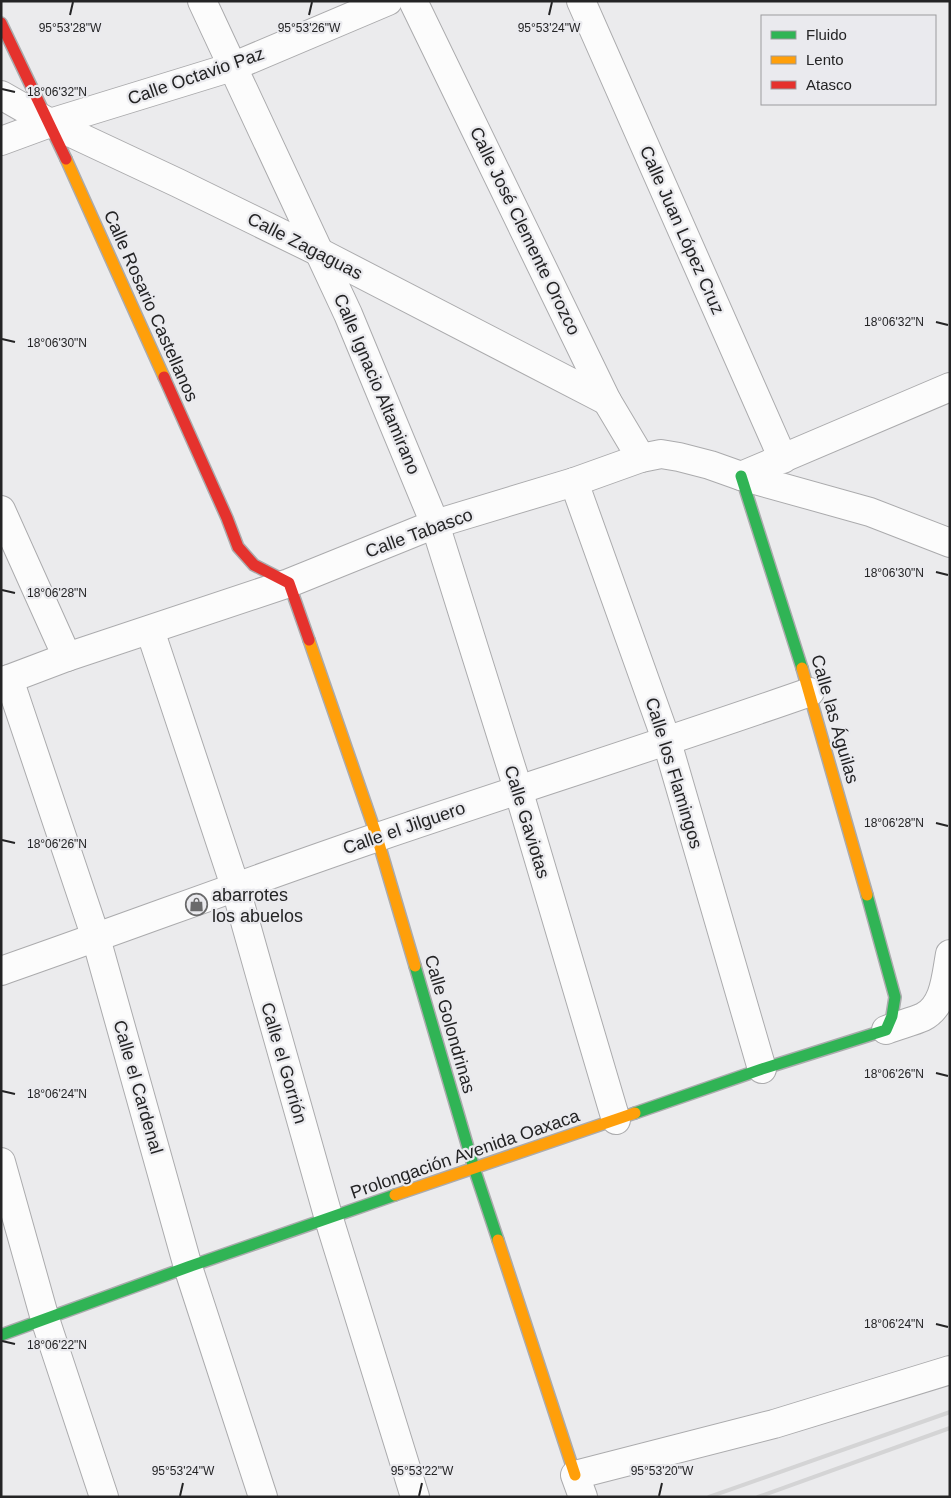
<svg xmlns="http://www.w3.org/2000/svg" width="951" height="1498" font-family="Arial,sans-serif">
	<style>
		.lines { fill: none; stroke-linecap: round; stroke-linejoin: round }
		.street-casing { stroke: #ababad; stroke-width: 30 }
		.fast-casing { stroke: #ababad; stroke-width: 14 }
		.slow-casing { stroke: #ababad; stroke-width: 14 }
		.jam-casing { stroke: #ababad; stroke-width: 14 }
		.street { stroke: #fcfcfc; stroke-width: 28 }
		.fast { stroke: #30b455; stroke-width: 11 }
		.slow { stroke: #ff9f0a; stroke-width: 11 }
		.jam { stroke: #e5322d; stroke-width: 11 }
		.rail { stroke: #d4d4d5; stroke-width: 4 }
		.ticks { fill: none; stroke: #242425; stroke-width: 2 }
		.labels { text-anchor: middle; dominant-baseline: central; stroke-width: 4.5; stroke-linejoin: round; paint-order: stroke }
		.street-label { font-size: 18px; fill: #242425; stroke: #eaeaee }
		.poi-label { font-size: 18px; fill: #242425; stroke: #eaeaee; text-anchor: start }
		.ticks-label { font-size: 12px; text-anchor: middle; fill: #242425; stroke: #eaeaee; stroke-width: 4.5; stroke-linejoin: round; paint-order: stroke }
	</style>
	<rect width="100%" height="100%" fill="#ebebed"/>
	<g class="lines">
		<defs>
			<g id="street">
				<path d="M202,1L348,314L435,524L518,789L616,1120"/>
				<path d="M413,1L607,401L641,458"/>
				<path d="M581,1L783,459"/>
				<path d="M1,95L50,123L178,183L319,252L607,401"/>
				<path d="M1,141L50,123L232,67L388,1"/>
				<path d="M741,476L870,512L950,543"/>
				<path d="M574,482L667,742L762,1069"/>
				<path d="M1,510L67,657"/>
				<path d="M150,630L235,886L329,1219L415,1497"/>
				<path d="M9,679L96,938L188,1267L263,1497"/>
				<path d="M1,682L67,657L289,583L435,524L574,482L641,458L661,454L679,457L710,465L741,476L950,387"/>
				<path d="M1,971C127,927 252,880 378,837C522,788 667,742 810,692"/>
				<path d="M886,1030C898,1025 912,1022 923,1017C945,1006 946,975 950,954"/>
				<path d="M1,1162L45,1319L104,1497"/>
				<path d="M583,1497L575,1475L774,1424L950,1370"/>
			</g>
			<g id="fast">
				<path d="M741,476L802,668"/>
				<path d="M415,966L474,1168L498,1240"/>
				<path d="M635,1113L762,1069L886,1030L892,1016L895,997L867,895"/>
				<path d="M1,1335L188,1267L395,1195"/>
			</g>
			<g id="slow">
				<path d="M66,159L164,377"/>
				<path d="M309,640L377,837L415,966"/>
				<path d="M802,668L867,895"/>
				<path d="M395,1195L635,1113"/>
				<path d="M498,1240L575,1475"/>
			</g>
			<g id="jam">
				<path d="M1,23L66,159"/>
				<path d="M164,377L227,518L238,547L254,565L289,583L309,640"/>
			</g>
		</defs>
		<!-- street casing -->
		<use href="#street" class="street-casing"/>
		<!-- fast casing -->
		<use href="#fast" class="fast-casing"/>
		<!-- slow casing -->
		<use href="#slow" class="slow-casing"/>
		<!-- jam casing -->
		<use href="#jam" class="jam-casing"/>
		<!-- street -->
		<use href="#street" class="street"/>
		<!-- fast -->
		<use href="#fast" class="fast"/>
		<!-- slow -->
		<use href="#slow" class="slow"/>
		<!-- jam -->
		<use href="#jam" class="jam"/>
		<!-- rail -->
		<g class="rail">
			<path d="M709,1497L950,1412"/>
			<path d="M758,1497L950,1428"/>
		</g>
	</g>
	<!-- ticks -->
	<path class="ticks" d="M70,15L73,2M309,15L312,2M549,15L552,2M2,89L15,92M936,322L948,325M2,339L15,342M936,572L948,575M2,590L15,593M936,823L948,826M2,840L15,843M936,1073L948,1076M2,1091L15,1094M936,1324L948,1327M2,1341L15,1344M180,1496L183,1483M419,1496L422,1483M659,1496L662,1483"/>
	<!-- icons -->
	<defs>
		<symbol id="shop-ring" viewBox="-11 -11 22 22"><circle r="9.5" fill="#eaeaee" stroke="#6a6a6b" stroke-width="1.5"/><path d="M-5-2.5h2.3a2.7 3.5 0 0 1 5.4 0H5L5.5 6h-11ZM-1.5-2.5h3a1.5 2.3 0 0 0-3 0Z" fill="#6a6a6b"/></symbol>
	</defs>
	<g fill-rule="evenodd">
		<use href="#shop-ring" x="184" y="892" width="25" height="25"/>
	</g>
	<g class="labels">
		<!-- street labels -->
		<g class="street-label">
			<text transform="translate(196 76) rotate(-19)">Calle Octavio Paz</text>
			<text transform="translate(682 230) rotate(66)">Calle Juan López Cruz</text>
			<text transform="translate(525 231) rotate(64)">Calle José Clemente Orozco</text>
			<text transform="translate(305 246) rotate(27)">Calle Zagaguas</text>
			<text transform="translate(151 306) rotate(66)">Calle Rosario Castellanos</text>
			<text transform="translate(377 384) rotate(67)">Calle Ignacio Altamirano</text>
			<text transform="translate(419 533) rotate(-20)">Calle Tabasco</text>
			<text transform="translate(835 719) rotate(74)">Calle las Águilas</text>
			<text transform="translate(674 773) rotate(73)">Calle los Flamingos</text>
			<text transform="translate(527 822) rotate(73)">Calle Gaviotas</text>
			<text transform="translate(404 828) rotate(-19)">Calle el Jilguero</text>
			<text transform="translate(450 1024) rotate(74)">Calle Golondrinas</text>
			<text transform="translate(284 1063) rotate(74)">Calle el Gorrión</text>
			<text transform="translate(138 1087) rotate(74)">Calle el Cardenal</text>
			<text transform="translate(465 1154) rotate(-19)">Prolongación Avenida Oaxaca</text>
		</g>
		<!-- poi labels -->
		<g class="poi-label">
			<text x="212" y="895">abarrotes<tspan x="212" dy="21">los abuelos</tspan></text>
		</g>
	</g>
	<g class="ticks-label">
		<text x="70" y="32">95°53'28"W</text>
		<text x="309" y="32">95°53'26"W</text>
		<text x="549" y="32">95°53'24"W</text>
		<text x="57" y="96">18°06'32"N</text>
		<text x="894" y="326">18°06'32"N</text>
		<text x="57" y="347">18°06'30"N</text>
		<text x="894" y="577">18°06'30"N</text>
		<text x="57" y="597">18°06'28"N</text>
		<text x="894" y="827">18°06'28"N</text>
		<text x="57" y="848">18°06'26"N</text>
		<text x="894" y="1078">18°06'26"N</text>
		<text x="57" y="1098">18°06'24"N</text>
		<text x="894" y="1328">18°06'24"N</text>
		<text x="57" y="1349">18°06'22"N</text>
		<text x="183" y="1475">95°53'24"W</text>
		<text x="422" y="1475">95°53'22"W</text>
		<text x="662" y="1475">95°53'20"W</text>
	</g>
	<!-- border -->
	<rect width="951" height="1498" fill="none" stroke="#242425" stroke-width="5"/>
	<!-- legend -->
	<rect x="761" y="15" width="175" height="90" fill="#eaeaee" stroke="#9b9b9e"/>
	<rect x="771" y="31" width="25" height="8" fill="#30b455" stroke="#9b9b9e"/>
	<text x="806" y="40" font-size="15" fill="#242425">Fluido</text>
	<rect x="771" y="56" width="25" height="8" fill="#ff9f0a" stroke="#9b9b9e"/>
	<text x="806" y="65" font-size="15" fill="#242425">Lento</text>
	<rect x="771" y="81" width="25" height="8" fill="#e5322d" stroke="#9b9b9e"/>
	<text x="806" y="90" font-size="15" fill="#242425">Atasco</text>
</svg>
